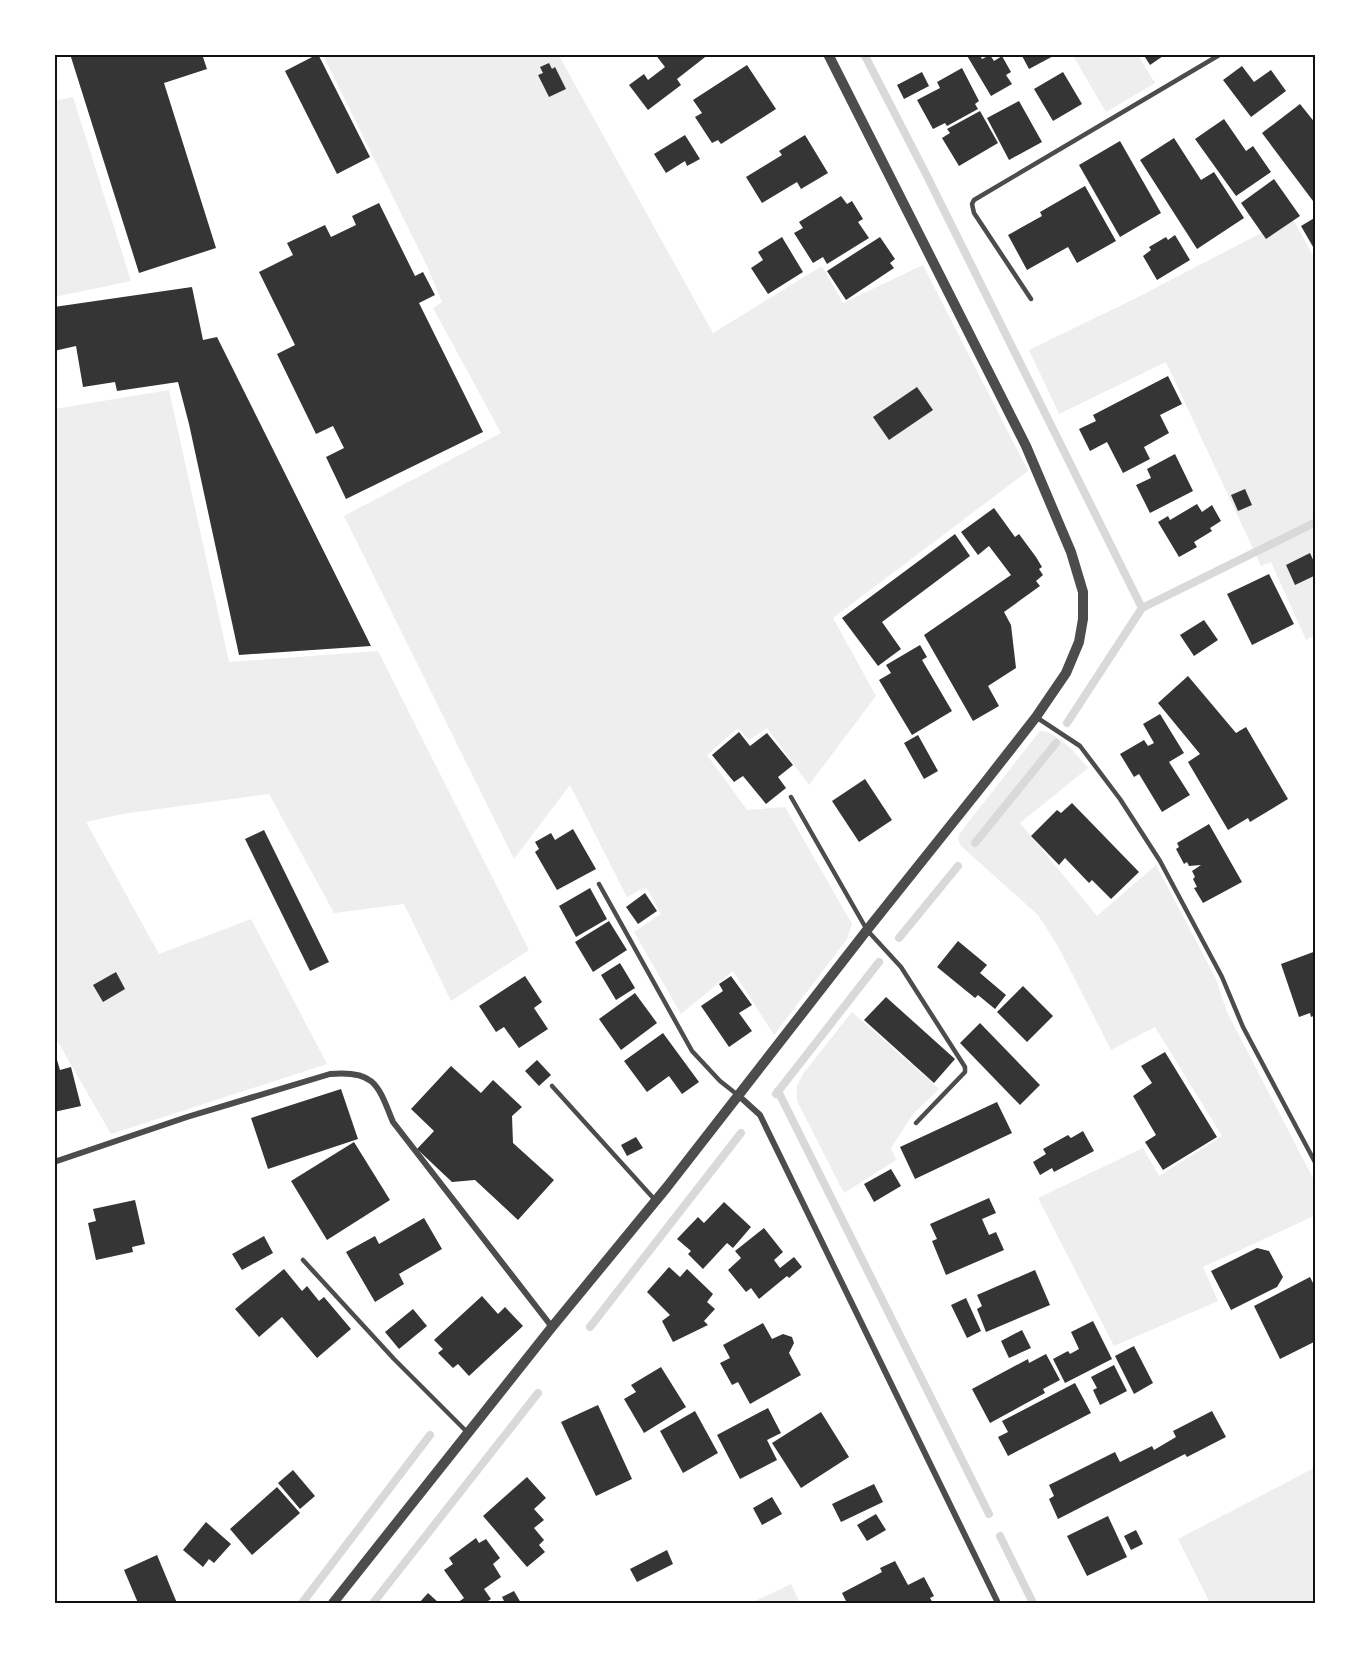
<svg xmlns="http://www.w3.org/2000/svg" width="1370" height="1657" font-family="'Varela Round',sans-serif">
	<style>
		.green { fill: #eee }
		.lines { fill: none; stroke-linecap: round; stroke-linejoin: round }
		.stream { stroke: #d9d9d9; stroke-width: 8 }
		.building { fill: #353535 }
		.service { stroke: #4c4c4c; stroke-width: 4.5 }
		.minor { stroke: #4c4c4c; stroke-width: 6 }
		.tertiary { stroke: #4c4c4c; stroke-width: 10 }
		.neatline { fill: none; stroke: #111; stroke-width: 2 }
	</style>
	<rect width="100%" height="100%" fill="#fff"/>
	<!-- green -->
	<g class="green">
		<path d="M558,54L713,333L822,266L843,303L923,265L1028,471L833,618L876,696L809,785L767,728L749,740L738,728L707,755L747,810L785,807L852,924L847,939L774,1035L733,971L681,1014L634,932L661,914L646,887L627,897L570,785L514,859L344,516L501,433L433,308L442,302L428,268L323,55Z"/>
		<path d="M1072,54H1137L1155,83L1106,112Z"/>
		<path d="M73,97L131,281L54,297V101Z"/>
		<path d="M1292,217L1316,261V635L1306,640L1271,562L1261,566L1166,362L1059,414L1029,350L1136,298Z"/>
		<path d="M169,390L229,662L378,651L529,950L451,1001L404,904L334,913L269,794L122,814L86,822L159,954L251,919L327,1064L111,1134L54,1035V409Z"/>
		<path d="M1040,731C1057,731 1078,755 1088,768L1020,823L1097,916L1156,865L1216,979L1227,1012L1316,1184V1215L1203,1267L1218,1301L1114,1346L1038,1198L1143,1148L1159,1176L1222,1136L1155,1027L1111,1050L1059,948L1038,915L961,846L958,840L959,834Z"/>
		<path d="M852,1012L939,1089L913,1114L891,1148L896,1160L844,1193L797,1101V1086L803,1074Z"/>
		<path d="M1316,1467V1603H1210L1178,1539Z"/>
		<path d="M791,1584L800,1603H751Z"/>
	</g>
	<g class="lines">
		<!-- stream -->
		<g class="stream">
			<path d="M864,54L925,172L1142,608L1316,522"/>
			<path d="M1067,723L1142,608"/>
			<path d="M975,843L1056,743"/>
			<path d="M899,938L958,866"/>
			<path d="M778,1091L989,1514"/>
			<path d="M776,1094L879,962"/>
			<path d="M590,1327L741,1133"/>
			<path d="M1000,1536L1033,1603"/>
			<path d="M302,1603L430,1435"/>
			<path d="M373,1603L538,1393"/>
		</g>
	</g>
	<!-- building -->
	<g class="building">
		<path d="M70,54H202L207,69L164,83L216,248L139,273Z"/>
		<path d="M318,54L370,157L337,174L285,71Z"/>
		<path d="M655,54H709L677,79L681,85L648,110L629,85L644,74L648,80L665,67Z"/>
		<path d="M966,54H979L982,59L990,55L994,61L1002,56L1011,72L1006,75L1012,84L991,96Z"/>
		<path d="M1021,54H1057L1029,69Z"/>
		<path d="M1143,54H1166L1150,65Z"/>
		<path d="M549,63L552,69L555,67L566,89L549,97L538,75L543,73L540,67Z"/>
		<path d="M747,65L776,109L721,144L718,140L712,143L695,117L702,113L693,100Z"/>
		<path d="M1242,66L1254,82L1271,70L1286,91L1251,117L1223,80Z"/>
		<path d="M962,68L979,101L975,104L978,109L947,126L945,123L933,129L917,100L940,88L937,82Z"/>
		<path d="M922,72L929,86L904,99L897,85Z"/>
		<path d="M1063,72L1082,104L1053,121L1034,89Z"/>
		<path d="M1019,101L1042,142L1009,160L987,118Z"/>
		<path d="M1300,104L1316,124V205L1262,133Z"/>
		<path d="M980,111L998,143L959,166L942,138L950,133L947,129Z"/>
		<path d="M1224,119L1246,151L1253,146L1271,172L1236,196L1195,139Z"/>
		<path d="M685,135L700,159L687,166L685,161L666,173L654,154Z"/>
		<path d="M805,135L828,173L801,189L797,182L762,203L746,177L782,155L779,151Z"/>
		<path d="M1174,138L1201,180L1214,172L1244,218L1197,249L1140,160Z"/>
		<path d="M1120,141L1161,213L1120,237L1079,165Z"/>
		<path d="M1274,179L1300,216L1266,239L1241,203Z"/>
		<path d="M1085,186L1116,241L1077,263L1068,247L1027,270L1008,235L1042,216L1040,212Z"/>
		<path d="M841,196L847,204L852,201L863,219L858,222L869,238L827,264L823,257L813,263L794,233L803,228L799,222Z"/>
		<path d="M379,203L415,276L423,272L435,295L419,303L483,432L346,499L326,457L344,448L333,426L316,434L277,354L295,345L259,272L293,255L287,243L325,225L331,237L356,225L352,216Z"/>
		<path d="M1316,217V252L1301,226Z"/>
		<path d="M1175,235L1190,260L1157,280L1143,256L1151,250L1149,247L1166,237L1168,240Z"/>
		<path d="M782,237L803,272L768,294L751,268L763,260L758,252Z"/>
		<path d="M880,237L895,259L890,263L894,268L846,300L827,271Z"/>
		<path d="M192,287L203,340L217,337L371,646L239,655L189,424L178,382L117,391L115,382L83,387L76,346L54,351V307Z"/>
		<path d="M1168,376L1182,404L1160,415L1169,433L1144,447L1150,459L1123,473L1107,442L1090,451L1079,429L1096,421L1093,415Z"/>
		<path d="M917,387L933,410L889,440L873,417Z"/>
		<path d="M1175,454L1193,491L1150,513L1136,485L1151,478L1147,469Z"/>
		<path d="M1245,489L1252,505L1238,511L1231,495Z"/>
		<path d="M1197,504L1202,512L1212,505L1221,521L1210,528L1212,531L1194,542L1197,547L1179,557L1158,522L1168,516L1170,520Z"/>
		<path d="M994,508L1015,537L1019,534L1036,557L1042,567L1039,569L1043,575L1036,581L1040,586L1004,612L1011,625L1016,668L988,686L999,706L973,721L924,635L1011,575L989,546L978,555L961,532Z"/>
		<path d="M955,534L970,556L882,622L901,649L878,666L842,618Z"/>
		<path d="M1310,553L1316,566V575L1295,585L1286,565Z"/>
		<path d="M1269,574L1294,624L1252,645L1227,594Z"/>
		<path d="M1204,620L1218,640L1194,656L1180,635Z"/>
		<path d="M920,645L927,657L922,660L952,711L912,735L879,680L891,673L886,665Z"/>
		<path d="M1188,676L1236,733L1246,727L1288,799L1250,822L1248,818L1228,830L1188,762L1200,754L1158,703Z"/>
		<path d="M1160,714L1184,753L1169,762L1190,795L1162,812L1139,774L1134,777L1120,754L1144,740L1148,746L1154,743L1143,724Z"/>
		<path d="M739,732L750,746L767,733L793,765L778,777L786,788L766,804L743,776L734,782L712,755Z"/>
		<path d="M918,735L938,771L924,779L904,743Z"/>
		<path d="M865,779L892,820L859,842L832,801Z"/>
		<path d="M1072,803L1139,872L1111,899L1092,880L1089,883L1065,858L1059,865L1031,836L1057,810L1061,813Z"/>
		<path d="M1209,824L1242,882L1203,903L1194,888L1197,887L1193,879L1195,877L1192,871L1201,865L1189,866L1187,862L1184,864L1176,849L1179,847L1177,843Z"/>
		<path d="M573,829L596,869L557,890L535,852L539,849L535,842L551,833L555,840Z"/>
		<path d="M264,830L329,962L310,971L245,839Z"/>
		<path d="M590,888L607,919L576,937L559,906Z"/>
		<path d="M645,893L657,911L638,924L626,907Z"/>
		<path d="M609,921L627,950L593,972L575,942Z"/>
		<path d="M958,941L987,965L980,973L1006,995L995,1009L978,995L975,998L937,967Z"/>
		<path d="M1316,951V1015L1311,1017L1310,1013L1299,1017L1281,964Z"/>
		<path d="M620,963L635,988L616,1000L601,975Z"/>
		<path d="M116,972L125,989L103,1002L93,985Z"/>
		<path d="M525,976L542,1002L534,1008L548,1029L519,1048L504,1027L496,1032L479,1006Z"/>
		<path d="M731,976L752,1005L739,1013L752,1031L729,1047L701,1006L723,991L719,984Z"/>
		<path d="M1023,986L1053,1016L1027,1042L997,1012Z"/>
		<path d="M635,993L657,1023L621,1050L599,1019Z"/>
		<path d="M886,997L955,1059L934,1083L864,1020Z"/>
		<path d="M980,1023L1040,1085L1020,1105L960,1043Z"/>
		<path d="M663,1033L699,1082L682,1094L669,1076L647,1092L624,1061Z"/>
		<path d="M1165,1052L1217,1137L1163,1170L1145,1142L1156,1135L1133,1096L1152,1083L1141,1066Z"/>
		<path d="M57,1060L60,1070L71,1067L81,1106L54,1112V1061Z"/>
		<path d="M537,1060L551,1075L539,1086L525,1071Z"/>
		<path d="M451,1066L481,1093L493,1080L522,1107L512,1116L513,1143L554,1180L518,1220L475,1180L452,1182L417,1149L434,1131L411,1109Z"/>
		<path d="M341,1089L358,1139L268,1169L251,1118Z"/>
		<path d="M997,1102L1012,1133L915,1179L900,1147Z"/>
		<path d="M1083,1131L1094,1151L1054,1172L1052,1168L1040,1175L1033,1162L1046,1154L1043,1149L1068,1135L1071,1138Z"/>
		<path d="M636,1137L643,1148L627,1156L621,1145Z"/>
		<path d="M354,1142L390,1200L327,1240L291,1181Z"/>
		<path d="M891,1169L901,1186L874,1202L864,1184Z"/>
		<path d="M989,1198L996,1213L982,1219L989,1235L996,1232L1004,1250L946,1275L932,1241L937,1239L930,1224Z"/>
		<path d="M135,1200L145,1244L132,1247L133,1252L96,1260L88,1223L96,1221L93,1209Z"/>
		<path d="M724,1202L751,1227L733,1248L727,1243L703,1269L688,1254L691,1251L677,1239L698,1217L704,1223Z"/>
		<path d="M424,1218L442,1249L399,1274L404,1284L375,1302L346,1252L375,1236L379,1244Z"/>
		<path d="M764,1228L783,1252L774,1260L780,1268L794,1257L802,1267L789,1278L787,1276L759,1299L751,1288L746,1292L728,1270L741,1258L735,1251Z"/>
		<path d="M264,1236L273,1253L242,1270L232,1254Z"/>
		<path d="M1257,1248L1269,1251L1283,1277L1277,1287L1231,1310L1211,1271Z"/>
		<path d="M669,1267L680,1277L687,1269L713,1294L707,1302L715,1309L704,1321L708,1325L673,1342L662,1321L670,1315L647,1292Z"/>
		<path d="M284,1269L302,1291L307,1286L319,1301L324,1297L351,1329L317,1358L282,1317L259,1337L235,1309Z"/>
		<path d="M1035,1270L1050,1305L986,1332L977,1309L982,1306L977,1295Z"/>
		<path d="M1310,1277L1316,1289V1341L1280,1359L1254,1306Z"/>
		<path d="M482,1296L498,1314L505,1307L523,1326L469,1376L458,1364L453,1368L438,1353L443,1349L434,1340Z"/>
		<path d="M966,1298L981,1331L967,1338L951,1305Z"/>
		<path d="M413,1309L427,1326L399,1349L385,1332Z"/>
		<path d="M1093,1321L1112,1359L1065,1383L1053,1359L1068,1351L1070,1354L1079,1349L1071,1332Z"/>
		<path d="M763,1323L772,1339L783,1334L792,1337L794,1343L789,1353L801,1375L750,1404L738,1382L732,1385L720,1363L730,1358L723,1345Z"/>
		<path d="M1022,1330L1031,1348L1009,1358L1001,1341Z"/>
		<path d="M1134,1346L1153,1383L1134,1394L1115,1356Z"/>
		<path d="M1046,1354L1060,1380L1043,1389L1045,1393L990,1423L972,1389L1028,1359L1029,1363Z"/>
		<path d="M1114,1365L1127,1391L1100,1405L1093,1390L1097,1388L1091,1377Z"/>
		<path d="M661,1367L686,1407L644,1433L624,1399L636,1392L631,1385Z"/>
		<path d="M1075,1383L1091,1413L1008,1456L998,1437L1008,1432L1002,1421Z"/>
		<path d="M598,1405L632,1479L596,1496L561,1422Z"/>
		<path d="M768,1408L781,1433L767,1440L777,1460L740,1479L717,1435Z"/>
		<path d="M695,1411L718,1453L683,1473L660,1431Z"/>
		<path d="M1212,1411L1226,1437L1187,1457L1185,1454L1058,1519L1049,1499L1054,1496L1049,1485L1115,1452L1120,1462L1152,1446L1154,1450L1176,1437L1173,1431Z"/>
		<path d="M821,1412L849,1457L801,1488L772,1443Z"/>
		<path d="M293,1470L315,1496L300,1509L278,1483Z"/>
		<path d="M527,1477L546,1498L534,1509L544,1520L534,1528L544,1540L539,1545L545,1552L527,1567L483,1516Z"/>
		<path d="M874,1484L883,1502L841,1522L832,1504Z"/>
		<path d="M277,1487L300,1513L252,1555L230,1529Z"/>
		<path d="M772,1497L782,1514L762,1525L753,1508Z"/>
		<path d="M876,1514L886,1530L867,1541L857,1525Z"/>
		<path d="M1108,1516L1127,1557L1087,1576L1067,1536Z"/>
		<path d="M206,1522L231,1544L214,1563L209,1559L203,1567L183,1550Z"/>
		<path d="M1136,1530L1143,1544L1131,1550L1124,1536Z"/>
		<path d="M476,1538L479,1543L486,1539L500,1558L493,1564L501,1577L484,1589L491,1599L485,1603H457L464,1598L444,1570L453,1564L449,1558Z"/>
		<path d="M667,1550L673,1564L637,1582L630,1569Z"/>
		<path d="M157,1555L177,1603H138L124,1570Z"/>
		<path d="M895,1561L908,1585L924,1577L934,1596L930,1598L933,1603H847L842,1593L882,1572L880,1568Z"/>
		<path d="M514,1591L521,1603H505L502,1597Z"/>
		<path d="M428,1593L439,1603H419Z"/>
	</g>
	<g class="lines">
		<!-- service -->
		<g class="service">
			<path d="M1031,299L974,213L972,204L974,200L1221,54"/>
			<path d="M1036,717L1080,746L1120,799L1160,861L1222,977L1243,1027L1316,1164"/>
			<path d="M791,797L867,930L901,967L965,1067V1072L916,1123"/>
			<path d="M599,884L692,1051L720,1081L739,1096"/>
			<path d="M552,1086L655,1200"/>
			<path d="M303,1260L394,1359L468,1433"/>
		</g>
		<!-- minor -->
		<g class="minor">
			<path d="M739,1096L760,1115L998,1603"/>
			<path d="M54,1162L187,1117L330,1074C375,1070 378,1085 393,1122L552,1327"/>
		</g>
		<!-- tertiary -->
		<path class="tertiary" d="M333,1603L552,1327L667,1187L867,930L986,781L1036,717L1066,673L1079,642L1083,619V592L1071,552L1026,446L828,54"/>
	</g>
	<!-- border -->
	<rect width="1370" height="1657" fill="none" stroke="#ffffff" stroke-width="111"/>
	<rect x="56" y="56" width="1258" height="1546" class="neatline"/>
</svg>
